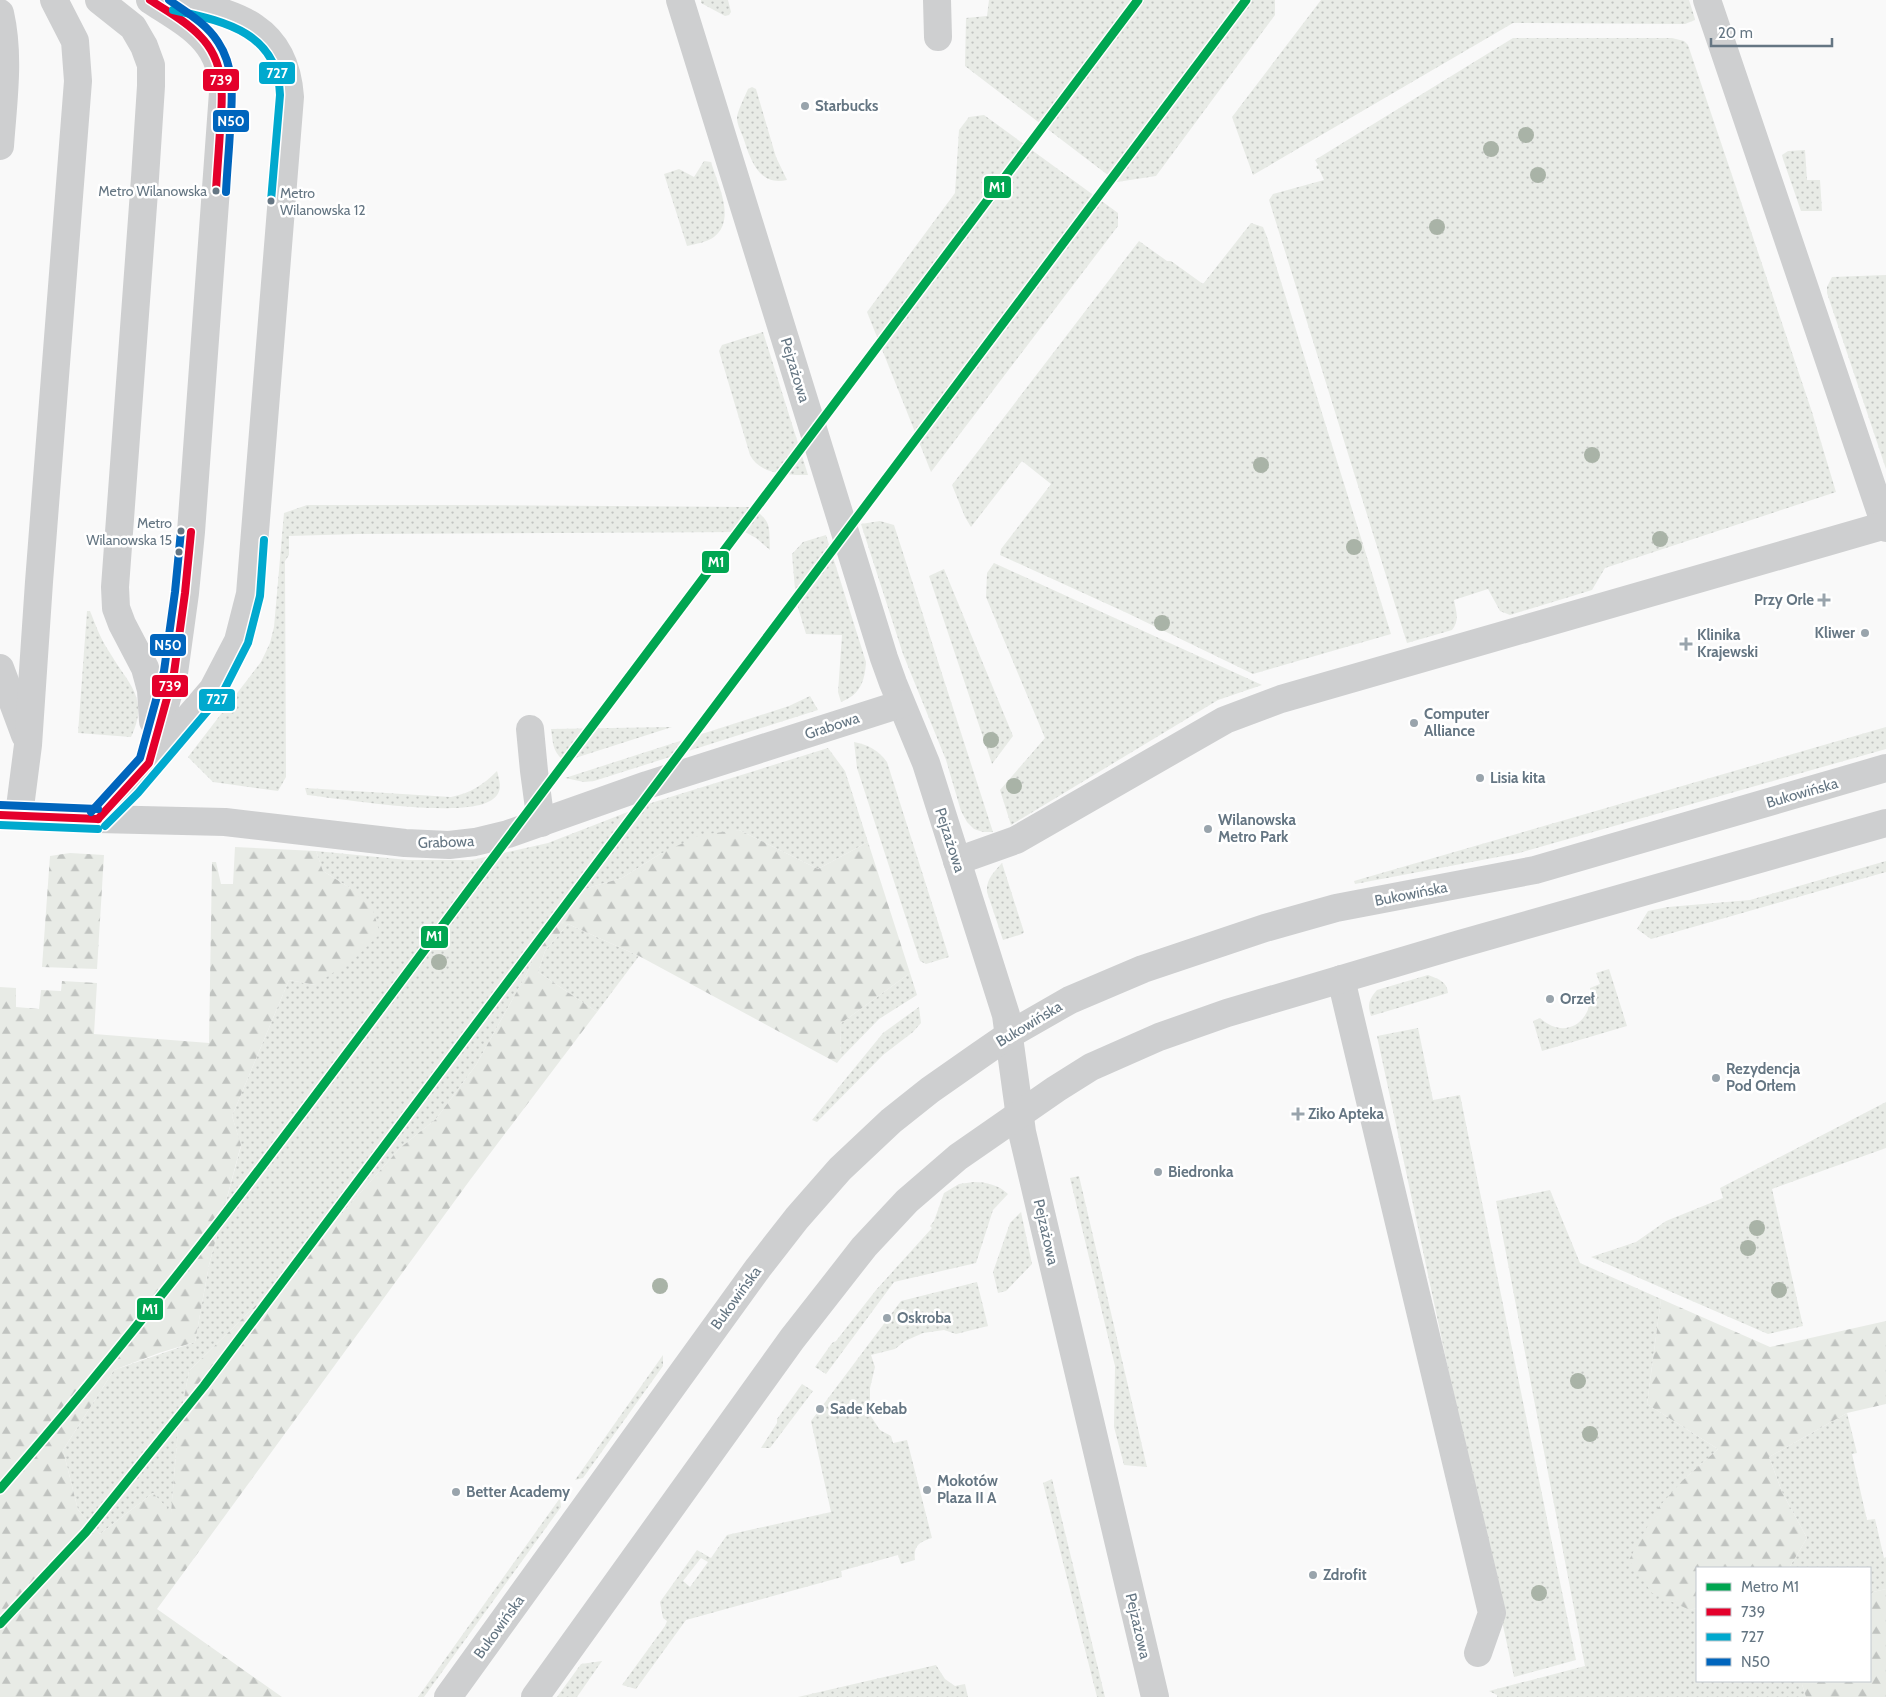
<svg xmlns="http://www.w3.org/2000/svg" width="1886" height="1697" font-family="Cabin,sans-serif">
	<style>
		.green { fill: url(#green-dots); fill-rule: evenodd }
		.forest { fill: url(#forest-firs) }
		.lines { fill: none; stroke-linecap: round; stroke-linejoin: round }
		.minor { stroke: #cecfd0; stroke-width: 28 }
		.bus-1-casing { stroke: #fff; stroke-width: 11 }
		.bus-2-casing { stroke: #fff; stroke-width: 11 }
		.bus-3-casing { stroke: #fff; stroke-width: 11 }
		.bus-1 { stroke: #e4002b; stroke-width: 8 }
		.bus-2 { stroke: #00a9ce; stroke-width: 8 }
		.bus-3 { stroke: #0065bd; stroke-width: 8 }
		.metro-1-casing { stroke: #fff; stroke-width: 12 }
		.metro-1 { stroke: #00a651; stroke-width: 9 }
		.tree { fill: #a9b3a7 }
		.poi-dot { fill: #99a4ac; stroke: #fff; stroke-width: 2 }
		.bus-dot { fill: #657683; stroke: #fff; stroke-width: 2 }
		.labels { text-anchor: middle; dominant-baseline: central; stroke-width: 5; stroke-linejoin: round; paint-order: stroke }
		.bus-label { font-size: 14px; fill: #657683; stroke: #fff; text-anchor: end }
		.poi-label { font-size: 15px; font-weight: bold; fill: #657683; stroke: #fff; text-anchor: start }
		.street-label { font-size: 15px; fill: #657683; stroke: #fff }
		.line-badge { stroke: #fff; stroke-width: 2 }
		.badge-label { font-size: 14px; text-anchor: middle; font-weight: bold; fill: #fff }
	</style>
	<defs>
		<pattern id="green-dots" width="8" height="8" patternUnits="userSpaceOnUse" patternTransform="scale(1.25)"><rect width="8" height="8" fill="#e8ebe6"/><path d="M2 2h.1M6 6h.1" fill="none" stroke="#c0c3c0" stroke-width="1.8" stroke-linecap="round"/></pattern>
		<pattern id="forest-firs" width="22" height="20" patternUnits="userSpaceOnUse" patternTransform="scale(1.25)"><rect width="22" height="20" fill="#e8ebe6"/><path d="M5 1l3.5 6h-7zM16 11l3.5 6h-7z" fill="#c0c3c0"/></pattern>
	</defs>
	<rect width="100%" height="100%" fill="#f9f9f9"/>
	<!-- green -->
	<g class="green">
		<path d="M701,0H728L731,12L729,15L725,16L701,3Z"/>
		<path d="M989,0H1275V15L1156,176L1117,182L965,66L966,18L987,16Z"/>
		<path d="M1321,0H1689L1695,19V20L1685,24L1513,23L1253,175L1232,117Z"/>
		<path d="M1513,38H1672L1684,41L1688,45L1812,412L1836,492L1605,568L1592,590L1510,615L1500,611L1488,589L1454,600C1456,611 1460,620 1452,630L1407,643L1269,200L1273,194L1324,180L1319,169H1317L1316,166L1318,165L1315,160Z"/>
		<path d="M752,87L756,89L776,157L787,180C758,187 750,158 743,137C741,132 737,124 737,118C737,112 745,96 748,89Z"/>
		<path d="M984,115L1118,213V226L931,472L867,312L955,193L959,130L969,117Z"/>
		<path d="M1805,150L1807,180H1820L1822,211H1801L1783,159L1782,155L1788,151Z"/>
		<path d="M704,161L711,162C717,183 737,220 714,237C707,242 696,244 687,246L664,174L679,169L694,177Z"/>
		<path d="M1251,223L1263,227L1267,237L1391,634L1253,674L1127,613L1000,555L1001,549L1051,484L1022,461L971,527L965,517L952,485L1139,241L1167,261H1171L1203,284Z"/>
		<path d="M1886,275V469L1827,293V287L1832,277Z"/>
		<path d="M763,332L808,475C788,475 760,475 750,455L719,351L722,345Z"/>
		<path d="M307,505H456L751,507C772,522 769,525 770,550L756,538L745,532L358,534L289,536V555L285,561L286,777L278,791L213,782L188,757L261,662L270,643L274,627L284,513Z"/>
		<path d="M880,521L894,525L993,832H983L974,829L967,822L961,811L946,760L903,654L861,524Z"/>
		<path d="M826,535L866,662C865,681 860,695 841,702L838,692L842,635L806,634L796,601L792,554L803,542Z"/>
		<path d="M994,563L1262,685L1218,700L1011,825L1000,790L1045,738L986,597L987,573Z"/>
		<path d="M944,569L1013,736L992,764L929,576Z"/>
		<path d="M87,611H90C96,626 101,640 110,653C128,684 150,698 131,737L78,733Z"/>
		<path d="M810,696L818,710L594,781L584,782L565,778L789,706Z"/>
		<path d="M672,727L572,759L563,760C552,751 553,741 551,729Z"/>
		<path d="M1886,727V749L1519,853L1355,884L1354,881Z"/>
		<path d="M854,742C869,745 878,750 887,762L949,957L926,964L920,961L857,768Z"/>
		<path d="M828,748L845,771L868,842L818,869L739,830L660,854L622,878L591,887L570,897L539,947L526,975L476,1065L436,1119L400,1148L291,1271L189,1371L178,1431L171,1513L153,1493L100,1534L78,1510L63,1450L114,1370L195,1342L209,1265L241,1146L232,1116L289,980L315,985L350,888L323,871L316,851L408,860H472L548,843L651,803Z"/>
		<path d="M497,771C500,782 503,792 493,799C468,820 343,799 307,795L305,788L451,797C471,793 483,785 497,771Z"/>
		<path d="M1886,861V872L1651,939L1637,929L1648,911L1668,907L1750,900Z"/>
		<path d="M1002,863L1024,932L1022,934L1003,940L987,892C986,879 994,872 1002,863Z"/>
		<path d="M568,924L639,956L597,1012L538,972L545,951Z"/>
		<path d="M1609,969L1627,1026L1542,1051L1533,1021L1540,1018C1566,1042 1595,1020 1590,988L1600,984L1596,973Z"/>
		<path d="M910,973L917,995L879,1019L841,1058L840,1024Z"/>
		<path d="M1428,975C1439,979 1447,982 1448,993L1371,1016C1367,1005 1369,999 1377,990Z"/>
		<path d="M919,1007L921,1023L913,1032L883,1055L817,1122L812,1120L883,1033Z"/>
		<path d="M1418,1028L1433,1100L1460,1095L1576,1660L1514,1677L1377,1036Z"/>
		<path d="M1886,1102V1148L1772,1189L1803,1326L1768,1334L1591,1257L1636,1242L1666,1221L1723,1198L1720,1188Z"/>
		<path d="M1079,1176L1147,1467L1124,1465L1114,1427L1115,1366L1070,1178Z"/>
		<path d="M974,1182C986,1182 999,1185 1008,1194L993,1210L976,1263L894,1282L826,1374L815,1367L832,1343L836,1341L876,1290L932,1228L930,1226L934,1221L944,1193L959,1184Z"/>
		<path d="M1550,1190L1580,1263L1661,1299L1647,1404L1718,1449L1683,1480L1690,1610L1697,1608V1681H1801L1806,1697H1497V1695L1489,1691L1585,1666L1496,1201Z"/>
		<path d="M1021,1212L1032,1264L1006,1291L998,1293L993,1272L1010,1223Z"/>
		<path d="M977,1282L988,1326L956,1334L944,1330L923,1333L905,1341L895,1349L871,1355L875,1367L870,1388V1415L880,1430L891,1436L893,1443L907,1440L932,1538C919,1542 913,1546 915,1560L901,1564L898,1555L841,1571L842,1577L686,1620L636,1689L622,1685L665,1626L667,1621L663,1618L660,1602L697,1550L711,1558L727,1535L831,1512L811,1421L901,1301ZM701,1558L708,1562L690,1587L683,1581Z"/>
		<path d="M663,1355V1366L583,1478L575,1480Z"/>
		<path d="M802,1384L813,1391L770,1448H761L777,1423V1419Z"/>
		<path d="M1847,1413L1857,1453L1852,1454L1867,1520L1875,1519L1884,1558L1886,1557V1589L1873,1592L1870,1597V1568H1789L1807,1538L1782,1492L1769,1457Z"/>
		<path d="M1052,1479L1105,1697H1097L1043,1483Z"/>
		<path d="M560,1498L561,1507L424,1697H418Z"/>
		<path d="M602,1661L577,1697H557L581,1664Z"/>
		<path d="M936,1665L945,1679L955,1686L965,1684L968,1697H798Z"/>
	</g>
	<!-- forest -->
	<g class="forest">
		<path d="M739,830L818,869L868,842L910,973L840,1024L841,1058L837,1063L639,956L568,924L545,951L538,972L597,1012L470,1180L157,1609L282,1697H0V987L16,988V1007L39,1009L41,990L61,991L62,981L97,983L94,1034L209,1043L212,862H216L221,884H233L235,847L316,851L323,871L350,888L373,910L380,934L355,958L315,985L289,980L232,1116L241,1145L209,1265L195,1342L159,1353L114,1370L63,1450L78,1510L100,1534L153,1493L171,1512L178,1431L189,1371L291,1271L400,1148L436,1119L476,1065L526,975L539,947L570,897L591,887L622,878L660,854L700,835Z"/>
		<path d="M70,853L104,855L97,969L42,967L50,856Z"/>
		<path d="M1661,1299L1770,1347L1886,1321V1404L1847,1413L1769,1457L1782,1492L1807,1538L1789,1568H1697V1608L1690,1610L1652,1593L1629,1560L1657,1509L1683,1480L1718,1449L1647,1404Z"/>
		<path d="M1886,1589V1697H1806L1801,1681H1870V1597L1873,1592Z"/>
	</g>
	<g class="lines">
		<!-- minor -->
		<g class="minor">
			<path d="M99,0L133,27L144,46L151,65V86L145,178L115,587L116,608L122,624L145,668L151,690L153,721"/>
			<path d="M150,0C188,25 222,40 223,92L191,532L185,593L174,673L151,756"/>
			<path d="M680,0L884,658L893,683L926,763L1006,1015L1022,1132L1155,1697"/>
			<path d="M937,0L938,37"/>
			<path d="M1707,0L1886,528"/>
			<path d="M0,13C10,57 3,102 0,146"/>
			<path d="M0,668L25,735"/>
			<path d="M530,729L534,771L541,823"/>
			<path d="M0,815L98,819L225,822L405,843L449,845L475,842L508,834L647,785L901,704"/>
			<path d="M19,815L28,745L39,582L78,81L75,41L54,0"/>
			<path d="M98,819L130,786L213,689L238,641L250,594L290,97C285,24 235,14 175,0"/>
			<path d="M957,861L1016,840L1225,720L1281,699L1886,525"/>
			<path d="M1341,979L1492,1613L1478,1653"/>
			<path d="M448,1697L758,1268L797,1218L840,1169L891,1121L930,1090L980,1055L1009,1035L1070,1000L1143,969L1265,928L1336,908L1535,870L1886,768"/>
			<path d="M535,1697L792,1339L864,1247L907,1201L958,1157L1056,1089L1091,1067L1159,1037L1227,1013L1460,944L1886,823"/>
		</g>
		<defs>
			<g id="bus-1">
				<path d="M150,0C167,11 186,21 200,36C226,62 223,96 220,130C219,150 217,171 216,191"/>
				<path d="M0,815L98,819"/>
				<path d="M98,819L149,763L174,673L185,593L191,532"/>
			</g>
			<g id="bus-2">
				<path d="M173,10C222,21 278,31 280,95L271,201"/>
				<path d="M0,825L98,829"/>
				<path d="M105,826L138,793L222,694L248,643L260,596L264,540"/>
			</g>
			<g id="bus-3">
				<path d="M169,0C186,12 206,23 218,42C236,69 232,100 230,131C229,151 227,171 226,192"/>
				<path d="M0,805L98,809"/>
				<path d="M91,812L140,758L164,671L175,592L181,531"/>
			</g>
		</defs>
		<!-- bus-1 casing -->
		<use href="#bus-1" class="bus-1-casing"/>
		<!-- bus-2 casing -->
		<use href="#bus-2" class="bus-2-casing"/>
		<!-- bus-3 casing -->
		<use href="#bus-3" class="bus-3-casing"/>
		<!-- bus-1 -->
		<use href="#bus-1" class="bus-1"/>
		<!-- bus-2 -->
		<use href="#bus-2" class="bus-2"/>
		<!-- bus-3 -->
		<use href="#bus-3" class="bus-3"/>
		<defs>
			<g id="metro-1">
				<path d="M0,1489C176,1288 333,1072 493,858C708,572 923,286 1138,0"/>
				<path d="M0,1624L86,1532L204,1386L1246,0"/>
			</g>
		</defs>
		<!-- metro-1 casing -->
		<use href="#metro-1" class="metro-1-casing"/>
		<!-- metro-1 -->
		<use href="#metro-1" class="metro-1"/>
	</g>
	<!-- trees -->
	<g class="tree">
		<circle cx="1526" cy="135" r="8"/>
		<circle cx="1491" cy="149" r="8"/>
		<circle cx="1538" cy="175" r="8"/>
		<circle cx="1437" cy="227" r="8"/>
		<circle cx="1592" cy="455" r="8"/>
		<circle cx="1261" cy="465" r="8"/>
		<circle cx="1660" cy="539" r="8"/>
		<circle cx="1354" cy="547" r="8"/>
		<circle cx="1162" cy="623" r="8"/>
		<circle cx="991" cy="740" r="8"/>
		<circle cx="1014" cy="786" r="8"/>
		<circle cx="439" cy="962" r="8"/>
		<circle cx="1757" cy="1228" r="8"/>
		<circle cx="1748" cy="1248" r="8"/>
		<circle cx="660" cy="1286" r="8"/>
		<circle cx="1779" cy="1290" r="8"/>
		<circle cx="1578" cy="1381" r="8"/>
		<circle cx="1590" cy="1434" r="8"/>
		<circle cx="1539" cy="1593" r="8"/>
	</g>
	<!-- markers -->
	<g class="poi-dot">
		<circle cx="805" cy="106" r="5"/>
		<path d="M1821.5 592.5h5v5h5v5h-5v5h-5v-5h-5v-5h5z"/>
		<circle cx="1865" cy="633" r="5"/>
		<path d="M1683.5 636.5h5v5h5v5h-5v5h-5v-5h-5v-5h5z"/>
		<circle cx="1414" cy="723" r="5"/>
		<circle cx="1480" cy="778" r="5"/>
		<circle cx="1208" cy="829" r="5"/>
		<circle cx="1550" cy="999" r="5"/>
		<circle cx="1716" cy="1078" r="5"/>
		<path d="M1295.5 1106.5h5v5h5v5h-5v5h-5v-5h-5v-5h5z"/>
		<circle cx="1158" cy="1172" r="5"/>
		<circle cx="887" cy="1318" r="5"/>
		<circle cx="820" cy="1409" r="5"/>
		<circle cx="927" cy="1490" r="5"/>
		<circle cx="456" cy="1492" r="5"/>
		<circle cx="1313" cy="1575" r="5"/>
	</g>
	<g class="bus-dot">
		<circle cx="216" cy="191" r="4.5"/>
		<circle cx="271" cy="201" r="4.5"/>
		<circle cx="181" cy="531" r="4.5"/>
		<circle cx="179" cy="552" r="4.5"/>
	</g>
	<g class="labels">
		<!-- bus labels -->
		<g class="bus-label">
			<text x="207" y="191">Metro Wilanowska</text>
			<text x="280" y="193" text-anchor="start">Metro<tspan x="280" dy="17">Wilanowska 12</tspan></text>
			<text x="172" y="523">Metro<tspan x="172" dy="17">Wilanowska 15</tspan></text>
		</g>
		<!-- poi labels -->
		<g class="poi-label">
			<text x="815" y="106">Starbucks</text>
			<text x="1814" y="600" text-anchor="end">Przy Orle</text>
			<text x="1855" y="633" text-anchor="end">Kliwer</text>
			<text x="1697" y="635">Klinika<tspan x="1697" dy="17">Krajewski</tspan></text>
			<text x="1424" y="714">Computer<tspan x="1424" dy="17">Alliance</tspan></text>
			<text x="1490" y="778">Lisia kita</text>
			<text x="1218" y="820">Wilanowska<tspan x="1218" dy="17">Metro Park</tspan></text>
			<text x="1560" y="999">Orzeł</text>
			<text x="1726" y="1069">Rezydencja<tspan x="1726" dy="17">Pod Orłem</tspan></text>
			<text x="1308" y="1114">Ziko Apteka</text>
			<text x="1168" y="1172">Biedronka</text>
			<text x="897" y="1318">Oskroba</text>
			<text x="830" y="1409">Sade Kebab</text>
			<text x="937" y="1481">Mokotów<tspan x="937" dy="17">Plaza II A</tspan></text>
			<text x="466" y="1492">Better Academy</text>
			<text x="1323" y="1575">Zdrofit</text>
		</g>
		<!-- street labels -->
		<g class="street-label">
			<text transform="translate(795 370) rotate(73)">Pejzażowa</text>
			<text transform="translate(832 726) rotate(-18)">Grabowa</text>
			<text transform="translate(1802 793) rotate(-16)">Bukowińska</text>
			<text transform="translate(950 840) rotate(72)">Pejzażowa</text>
			<text transform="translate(446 842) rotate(-2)">Grabowa</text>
			<text transform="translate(1411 894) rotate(-11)">Bukowińska</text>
			<text transform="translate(1029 1024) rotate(-31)">Bukowińska</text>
			<text transform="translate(1046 1232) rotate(77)">Pejzażowa</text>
			<text transform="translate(736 1298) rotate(-54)">Bukowińska</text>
			<text transform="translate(1138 1626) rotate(77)">Pejzażowa</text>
			<text transform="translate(499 1627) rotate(-54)">Bukowińska</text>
		</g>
	</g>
	<g class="line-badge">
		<rect x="258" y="61" width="38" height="24" rx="5" fill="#00a9ce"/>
		<rect x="202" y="68" width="38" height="24" rx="5" fill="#e4002b"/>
		<rect x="212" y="109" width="38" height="24" rx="5" fill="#0065bd"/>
		<rect x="983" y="175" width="29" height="24" rx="5" fill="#00a651"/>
		<rect x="701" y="550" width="29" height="24" rx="5" fill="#00a651"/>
		<rect x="149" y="633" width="38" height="24" rx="5" fill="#0065bd"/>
		<rect x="151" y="674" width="38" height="24" rx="5" fill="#e4002b"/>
		<rect x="198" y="688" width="38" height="24" rx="5" fill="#00a9ce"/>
		<rect x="420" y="925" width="29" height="24" rx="5" fill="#00a651"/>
		<rect x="136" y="1297" width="28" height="24" rx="5" fill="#00a651"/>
	</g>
	<g class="badge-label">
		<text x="277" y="78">727</text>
		<text x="221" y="85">739</text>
		<text x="231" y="126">N50</text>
		<text x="997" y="192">M1</text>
		<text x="716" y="567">M1</text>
		<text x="168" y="650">N50</text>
		<text x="170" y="691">739</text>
		<text x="217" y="704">727</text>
		<text x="434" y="941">M1</text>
		<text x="150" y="1314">M1</text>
	</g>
	<!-- legend -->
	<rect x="1696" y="1567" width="175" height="115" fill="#ffffff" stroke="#c1c8cd"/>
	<rect x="1706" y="1583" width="25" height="8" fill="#00a651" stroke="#c1c8cd"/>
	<text x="1741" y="1592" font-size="15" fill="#657683">Metro M1</text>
	<rect x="1706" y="1608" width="25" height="8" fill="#e4002b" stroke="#c1c8cd"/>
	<text x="1741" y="1617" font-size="15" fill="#657683">739</text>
	<rect x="1706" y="1633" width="25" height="8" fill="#00a9ce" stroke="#c1c8cd"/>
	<text x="1741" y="1642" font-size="15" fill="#657683">727</text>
	<rect x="1706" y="1658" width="25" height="8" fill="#0065bd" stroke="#c1c8cd"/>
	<text x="1741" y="1667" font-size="15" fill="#657683">N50</text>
	<!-- scale -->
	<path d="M1711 38v8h121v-8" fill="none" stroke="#657683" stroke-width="2.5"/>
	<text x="1718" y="38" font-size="15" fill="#657683" stroke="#ffffff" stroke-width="4" paint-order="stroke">20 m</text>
</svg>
